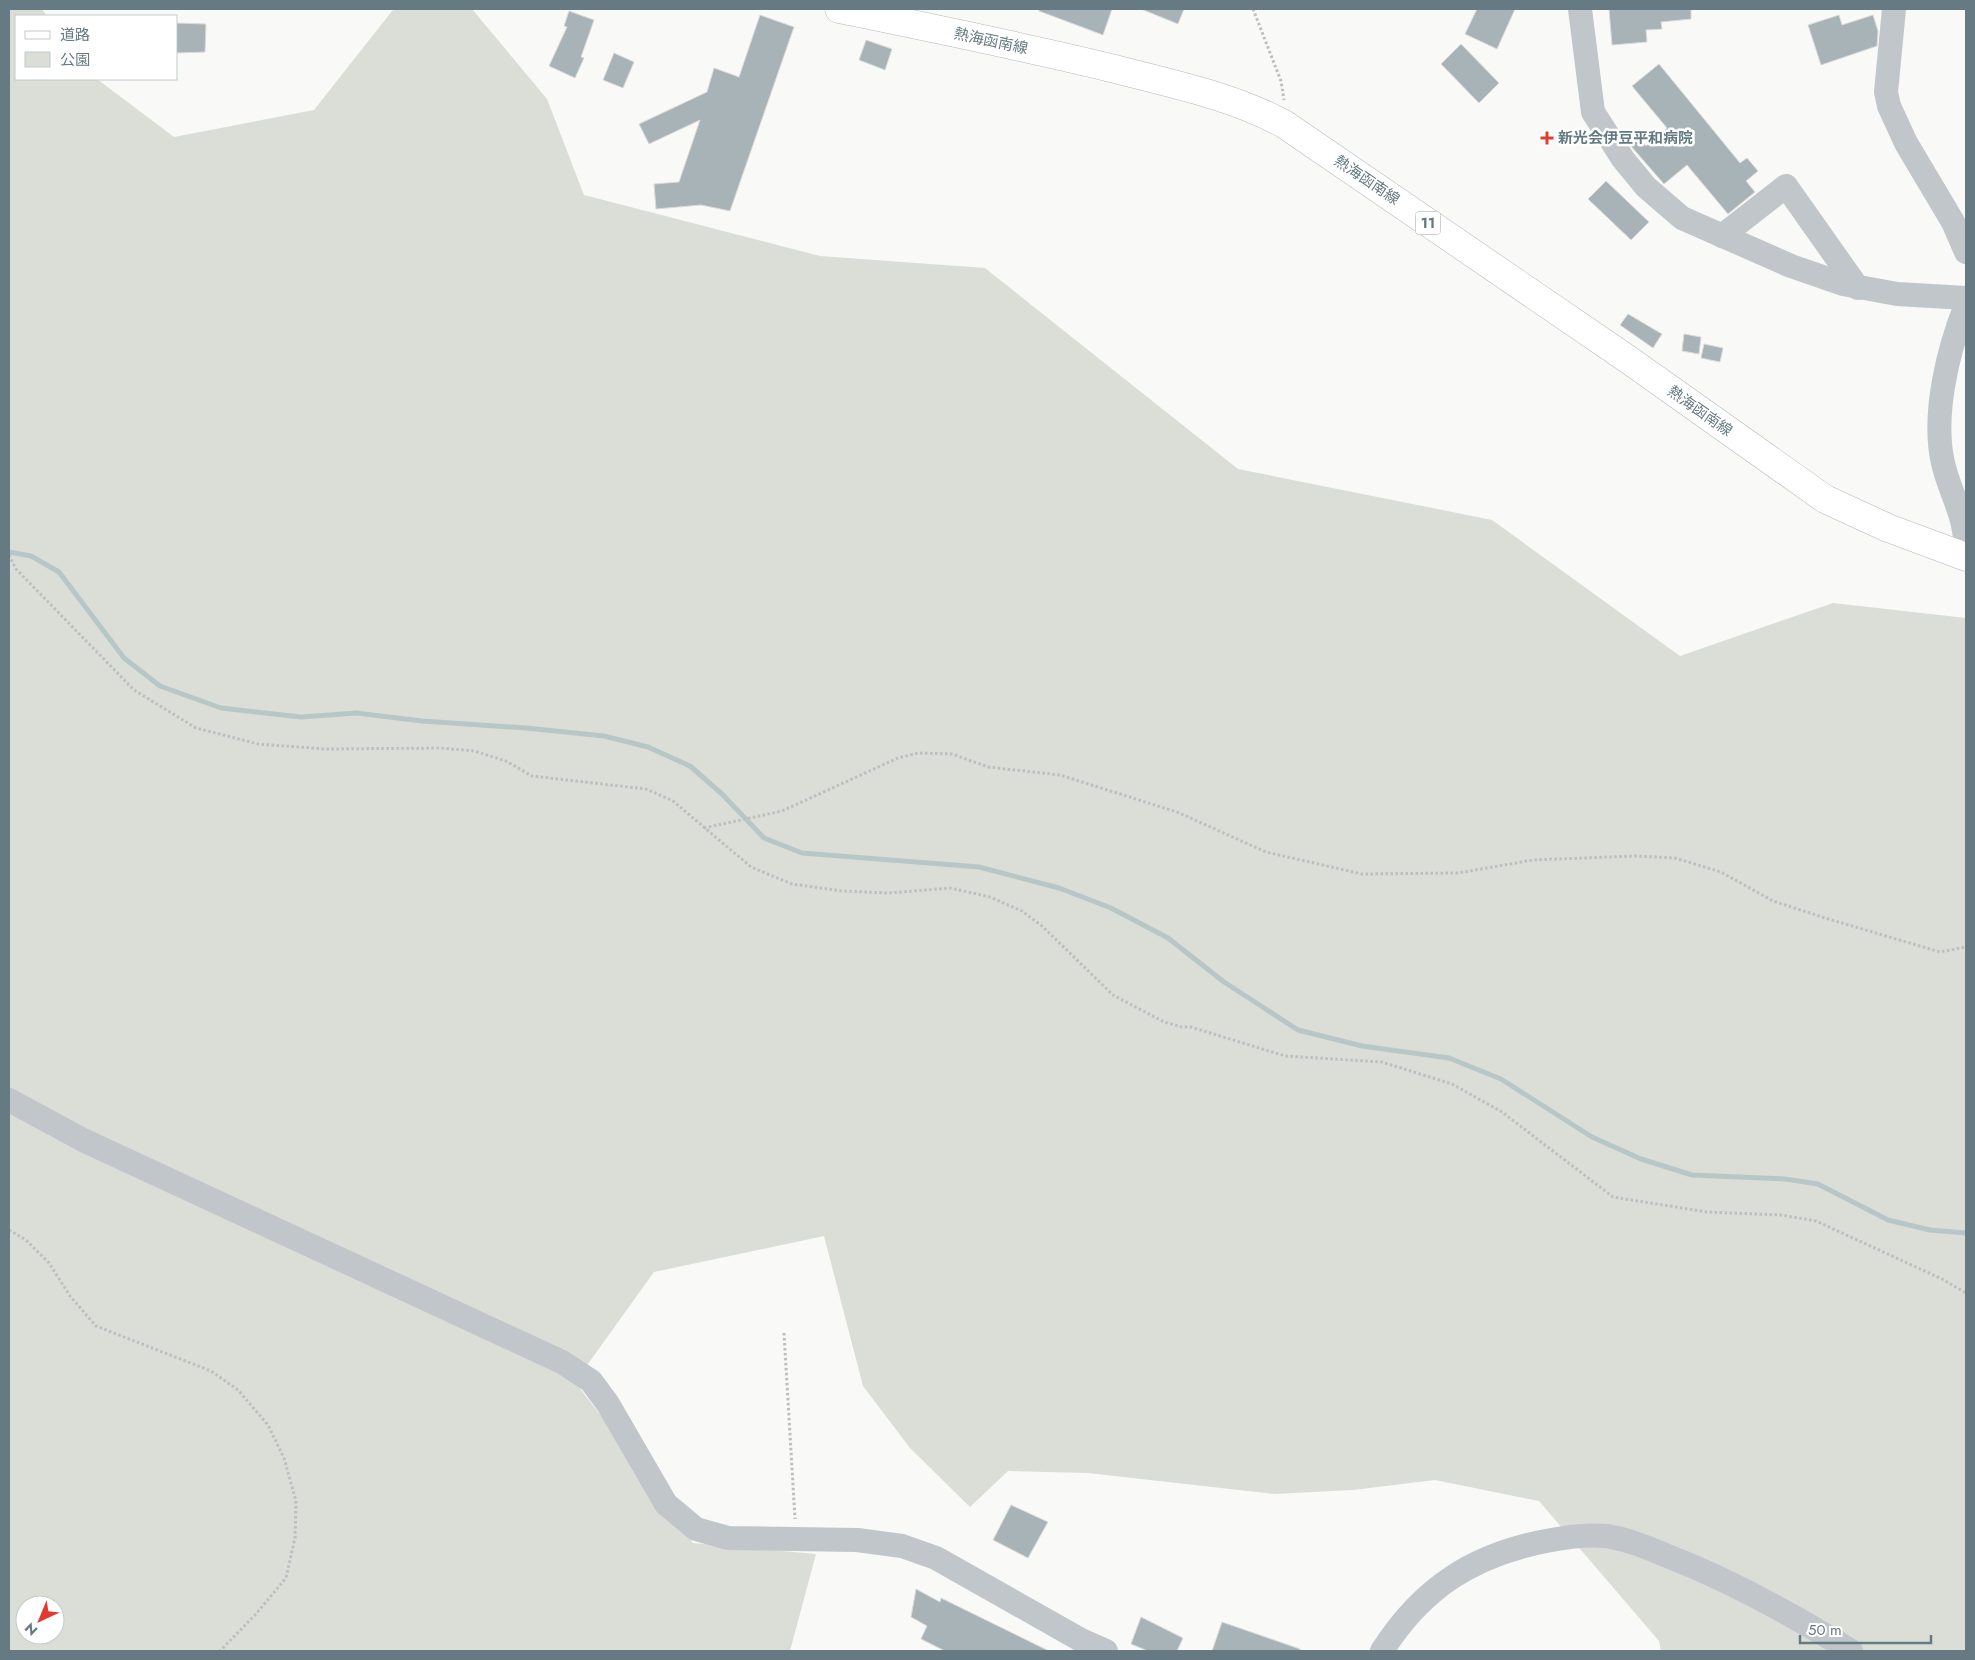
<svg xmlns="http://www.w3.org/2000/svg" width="1975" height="1660" font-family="Jost,'Noto Sans JP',sans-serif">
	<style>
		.green { fill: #dbded6; fill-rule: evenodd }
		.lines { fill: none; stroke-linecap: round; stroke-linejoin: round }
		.stream { stroke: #b7c7c8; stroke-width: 5 }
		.building { fill: #a7b3b6; stroke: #dbdbd9 }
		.major-casing { stroke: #b4babd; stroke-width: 29 }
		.path { stroke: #bbbfc1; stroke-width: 3; stroke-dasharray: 2.5 2.5; stroke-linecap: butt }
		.minor { stroke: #c0c6c9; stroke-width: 24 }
		.major { stroke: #fff; stroke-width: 28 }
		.poi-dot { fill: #e23a2f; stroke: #fff; stroke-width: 2 }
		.labels { text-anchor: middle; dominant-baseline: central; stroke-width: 5; stroke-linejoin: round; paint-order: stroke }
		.shield { fill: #fff; stroke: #93a2a8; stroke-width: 1 }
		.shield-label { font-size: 14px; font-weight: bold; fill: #657a82 }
		.street-label { font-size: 15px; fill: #657a82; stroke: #fff }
		.poi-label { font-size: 15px; font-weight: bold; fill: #657a82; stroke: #fff; text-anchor: start }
	</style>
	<rect width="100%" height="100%" fill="#f9f9f7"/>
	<!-- green -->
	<path class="green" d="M9,9H42L47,16H16V79H97L174,137L314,110L392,11L397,9H472L547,99L584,195L820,256L985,268L1238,469L1492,520L1680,656L1833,603L1966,618V1651H1661L1659,1641L1539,1501L1435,1480L1353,1490L1275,1494L1088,1473L1008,1471L970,1507L910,1448L863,1386L824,1236L654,1272L575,1382L627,1449L641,1477L693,1543L816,1554L790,1651H9ZM25,1605H55V1635H25Z"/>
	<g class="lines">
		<!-- stream -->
		<path class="stream" d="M9,552L31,556L59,572L124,658L160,686L221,708L301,717L356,713L422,721L526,728L604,736L648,747L690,766L722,794L764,838L802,853L979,867L1059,888L1111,908L1168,938L1224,982L1298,1030L1362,1046L1449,1058L1501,1079L1592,1137L1641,1159L1692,1175L1785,1179L1818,1184L1888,1220L1930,1230L1966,1233"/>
	</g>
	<!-- building -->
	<g class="building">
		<path d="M1039,9H1112L1103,35L1039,11Z"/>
		<path d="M1141,9H1184L1178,24Z"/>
		<path d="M1477,9H1515L1497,49L1465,34Z"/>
		<path d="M1609,9H1691V19L1661,22L1662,29L1646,30L1647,42L1612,45Z"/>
		<path d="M569,11L594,20L581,57L584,58L575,78L549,66L567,27L564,26Z"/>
		<path d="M760,15L794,27L730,211L701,205L656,209L654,184L679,182L700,120L649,144L639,124L707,92L714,68L739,77Z"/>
		<path d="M1839,15L1842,25L1873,15L1878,31L1877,46L1821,65L1808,25Z"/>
		<path d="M176,23L206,24L205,52L176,53Z"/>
		<path d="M866,40L892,49L885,70L859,60Z"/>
		<path d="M1461,44L1499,83L1479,103L1441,64Z"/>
		<path d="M614,53L634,62L623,88L603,80Z"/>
		<path d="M1659,64L1740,163L1747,158L1758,171L1746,181L1755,192L1728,214L1687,165L1664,184L1630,145L1639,138L1646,146L1667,128L1632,86Z"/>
		<path d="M1606,181L1649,222L1631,240L1588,199Z"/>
		<path d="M1628,314L1662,334L1653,348L1620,325Z"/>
		<path d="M1684,334L1701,337L1699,354L1682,351Z"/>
		<path d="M1704,344L1723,348L1720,362L1701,358Z"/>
		<path d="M1011,1505L1048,1522L1028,1558L993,1540Z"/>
		<path d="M916,1589L940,1602L941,1598L1049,1651H945L921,1639L927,1626L911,1617Z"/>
		<path d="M1141,1617L1183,1638L1177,1651H1148L1131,1644Z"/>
		<path d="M1222,1622L1300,1649V1651H1212Z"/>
	</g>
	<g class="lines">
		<defs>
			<path id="major" d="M839,9C932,28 1026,47 1119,70C1176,85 1232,96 1284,124L1626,358L1825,499L1888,528L1966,557"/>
		</defs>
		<!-- major casing -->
		<use href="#major" class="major-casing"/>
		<!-- path -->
		<g class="path">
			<path d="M1253,9L1281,81L1284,100"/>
			<path d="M9,555L16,569L134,690L196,728L258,744L325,749L441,748L474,751L506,761L532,776L646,789L673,801L751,867L792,884L842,891L889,893L950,888L990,897L1022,911L1042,926L1113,995L1164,1022L1182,1027H1191L1285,1056L1382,1062L1452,1084L1502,1112L1613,1197L1707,1212L1781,1215L1816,1221L1942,1279L1966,1293"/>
			<path d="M704,828L782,811L898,758L918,753L952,754L988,767L1060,775L1177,812L1266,852L1362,874L1458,873L1533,860L1635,856L1675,858L1721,872L1773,901L1825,918L1940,952L1966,947"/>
			<path d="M9,1230L26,1240L49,1263L70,1296L96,1326L211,1371L238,1390L268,1425L284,1458L296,1501L295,1538L286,1578L255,1615L220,1651"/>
			<path d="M784,1333L795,1519"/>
		</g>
		<!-- minor -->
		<g class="minor">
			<path d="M1580,9L1593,112L1623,159L1646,187L1682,218L1791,266L1843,284L1897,294L1966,298"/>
			<path d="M1894,9L1886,92L1889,106L1906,143L1953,222L1966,252"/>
			<path d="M1722,236L1786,186L1858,288"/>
			<path d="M1964,556C1970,522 1950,495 1943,463C1932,415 1948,350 1966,305"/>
			<path d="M9,1100L83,1140L562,1362L591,1381L608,1404L666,1504L696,1529L728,1538L857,1540L902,1546L936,1558L1081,1640L1106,1651"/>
			<path d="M1382,1651C1422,1588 1473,1555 1546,1541C1566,1537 1585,1534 1606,1536C1628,1539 1650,1549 1670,1557C1734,1582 1793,1615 1851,1651"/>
		</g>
		<!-- major -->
		<use href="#major" class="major"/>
	</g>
	<!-- markers -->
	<path class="poi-dot" d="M1544.5 130.5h5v5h5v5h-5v5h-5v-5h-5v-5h5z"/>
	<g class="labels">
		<!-- shield labels -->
		<rect class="shield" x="1415.5" y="211.5" width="25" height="23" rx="4"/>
		<g class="shield-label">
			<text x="1428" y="223">11</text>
		</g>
		<!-- street labels -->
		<g class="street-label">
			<text transform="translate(991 41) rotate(12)">熱海函南線</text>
			<text transform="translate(1367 180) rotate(34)">熱海函南線</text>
			<text transform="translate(1700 411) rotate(35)">熱海函南線</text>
		</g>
		<!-- poi labels -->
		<g class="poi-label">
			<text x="1558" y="138">新光会伊豆平和病院</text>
		</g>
	</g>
	<!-- border -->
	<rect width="1975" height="1660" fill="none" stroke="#657a82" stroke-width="20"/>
	<!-- legend -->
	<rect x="15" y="15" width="162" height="65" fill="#ffffff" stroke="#c1cacd"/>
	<rect x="25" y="31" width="25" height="8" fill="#ffffff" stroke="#c1cacd"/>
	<text x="60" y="40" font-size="15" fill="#657a82">道路</text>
	<rect x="25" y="52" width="25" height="15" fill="#dbded6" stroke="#c1cacd"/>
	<text x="60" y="65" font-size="15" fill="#657a82">公園</text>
	<!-- north arrow -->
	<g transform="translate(40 1620) rotate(224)"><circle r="24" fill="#ffffff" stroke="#c1cacd"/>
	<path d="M0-4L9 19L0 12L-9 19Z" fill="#e23a2f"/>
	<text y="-8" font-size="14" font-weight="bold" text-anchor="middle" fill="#657a82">N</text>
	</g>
	<!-- scale -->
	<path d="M1800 1635v8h131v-8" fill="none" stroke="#657a82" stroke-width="2.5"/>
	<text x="1808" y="1635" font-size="15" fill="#657a82" stroke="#ffffff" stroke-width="4" paint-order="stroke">50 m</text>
</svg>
